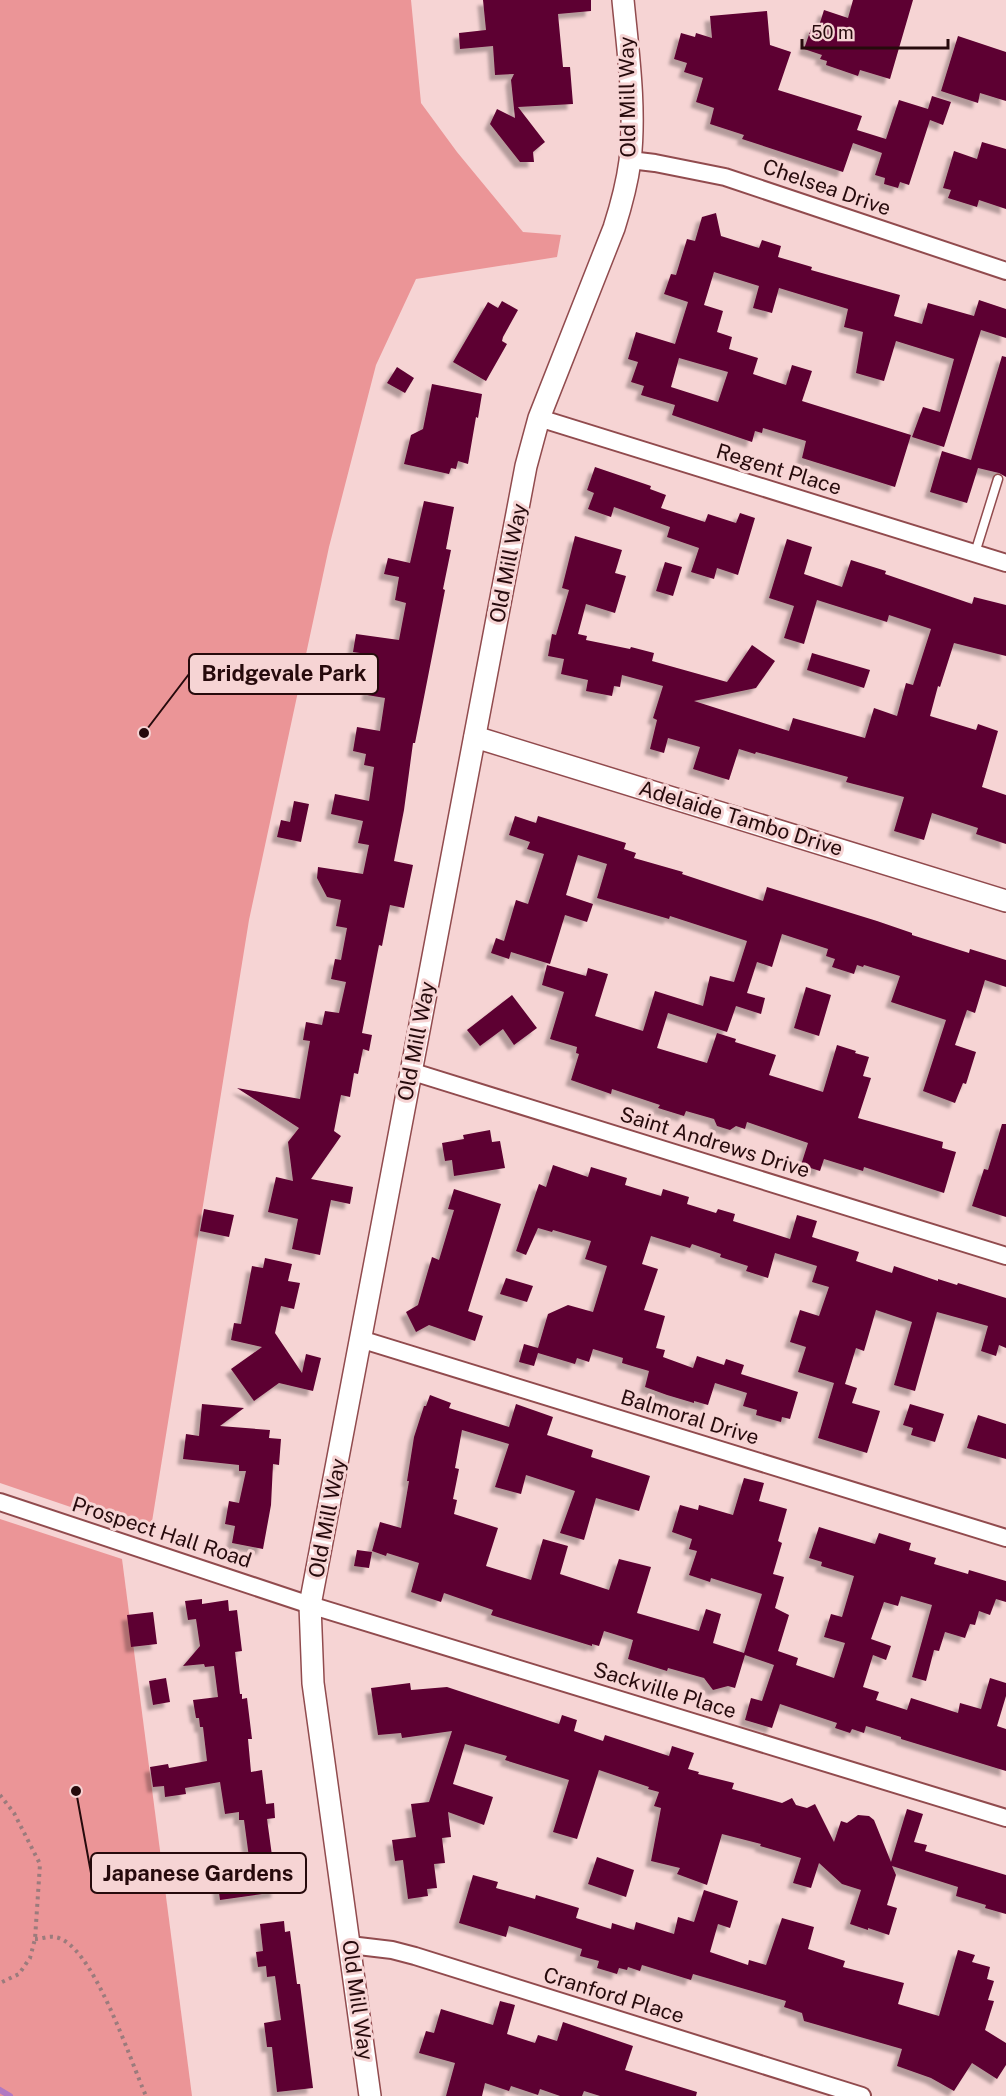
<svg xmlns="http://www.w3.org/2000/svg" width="1006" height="2096" font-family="'Public Sans',sans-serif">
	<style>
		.green { fill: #eb9597 }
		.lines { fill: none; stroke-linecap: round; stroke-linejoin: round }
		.stream { stroke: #b178c2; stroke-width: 6 }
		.building { fill: #5d0531; fill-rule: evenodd; filter: url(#shadow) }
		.service-casing { stroke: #914b4e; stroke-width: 11 }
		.minor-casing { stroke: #914b4e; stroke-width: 20 }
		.tertiary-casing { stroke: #914b4e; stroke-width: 24 }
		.path { stroke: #9b7b7c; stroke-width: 4; stroke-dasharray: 3 4.5; stroke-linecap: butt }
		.service { stroke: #fff; stroke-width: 8 }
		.minor { stroke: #fff; stroke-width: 16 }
		.tertiary { stroke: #fff; stroke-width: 21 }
		.labels { text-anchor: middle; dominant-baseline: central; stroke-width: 6; stroke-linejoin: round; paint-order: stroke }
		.street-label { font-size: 21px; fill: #260a0c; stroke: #f6d4d4 }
		.leader { fill: none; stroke: #260a0c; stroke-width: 2 }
		.callout-dot { fill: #260a0c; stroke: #f6d4d4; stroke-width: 2 }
		.callout { fill: #f6d4d4; stroke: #260a0c; stroke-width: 2 }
		.callout-label { font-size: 22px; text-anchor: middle; font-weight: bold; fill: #260a0c }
	</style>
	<defs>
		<filter id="shadow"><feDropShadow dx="-5.5" dy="5.5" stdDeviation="1.5" flood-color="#0004"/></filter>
	</defs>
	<rect width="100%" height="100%" fill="#f6d4d4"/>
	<!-- green -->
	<g class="green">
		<path d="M0,0H411L421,103L457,152L523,232L561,235L557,257L416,279L376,365L329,547L249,920L150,1534L0,1483Z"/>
		<path d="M0,1519L122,1559L192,2096H0Z"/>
	</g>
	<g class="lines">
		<!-- stream -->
		<path class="stream" d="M0,2090L10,2096"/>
	</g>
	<!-- building -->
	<g class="building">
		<path d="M483,0H591V11L558,14L563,67H570L573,104L518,107L545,142L533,152L534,162H520L490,124L497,109L515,118L511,80L514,74L495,75L493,46L460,49L459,33L486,30Z"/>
		<path d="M853,0H913L890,79L860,70L858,76L826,65L827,61L820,59L822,55L804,49L812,26L818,29L824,10L848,18Z"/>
		<path d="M767,11L770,45L791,52L778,90L862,116L857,130L886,139L899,100L928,109L932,96L951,102L943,125L930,120L909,185L900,182L898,188L884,184L885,178L875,175L882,153L853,143L843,172L742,139L744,135L710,124L714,108L696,102L703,78L684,72L687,63L674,59L681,33L695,37L696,33L712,38L710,16Z"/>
		<path d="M958,36L1006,52V101L980,93L978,103L941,91Z"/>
		<path d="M982,142L1006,149V209L979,200L977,207L948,198L951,190L943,188L954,151L977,159Z"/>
		<path d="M716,213L721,236L759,248L762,240L781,246L778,257L812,267L811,270L900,295L894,316L922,324L928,303L974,316L979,300L1006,309V338L981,330L944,447L912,437L923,407L940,412L954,359L896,341L884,381L856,373L863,332L844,327L848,309L779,288L772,313L753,308L759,286L714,272L704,305L723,311L717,332L732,337L729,349L758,358L753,374L786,385L792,365L812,371L802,401L911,435L895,487L802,458L806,441L763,428L762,433L755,431L752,442L672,415L675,405L641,395L644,386L631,382L638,362L628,359L636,332L675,344L688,302L664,294L671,274L676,275L687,239L695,241L702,217ZM679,358L728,372L718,402L671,387Z"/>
		<path d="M502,301L518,310L503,337L502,341L507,344L486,381L453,362L488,302L498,308Z"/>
		<path d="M1002,356L1006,357V477L999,473L978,468L967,503L930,492L942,451L971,460Z"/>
		<path d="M397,367L414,378L405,393L387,383Z"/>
		<path d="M432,384L482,394L478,418L476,417L468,464L458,461L456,469L451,468L449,474L404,464L411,435L423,429Z"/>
		<path d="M595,467L651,486L650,489L666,495L661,508L705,522L708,514L736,523L740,513L755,518L738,575L717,568L714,579L691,572L699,548L667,537L670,527L614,507L611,517L588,509L594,493L587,490Z"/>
		<path d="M424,501L454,507L446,549L451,550L443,589L445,590L415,743H413L404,810L394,861L413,865L404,908L390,905L382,946L379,945L362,1033L372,1035L369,1051L363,1049L358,1074L354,1073L350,1097L341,1095L334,1131L341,1136L311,1179L353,1187L350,1204L331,1200L320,1255L292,1249L298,1219L268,1212L276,1177L293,1181L288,1142L299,1128L237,1088L300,1099L310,1041L303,1040L306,1022L322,1025L325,1011L339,1013L346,982L331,979L335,959L341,960L347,928L336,926L341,900L327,897L317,878L318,867L363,874L369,845L358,843L363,821L331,814L335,794L369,801L374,767L364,765L366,754L353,751L357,727L380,731L385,698L367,695L371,675L357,673L360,653L353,652L356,634L399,640L406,603L395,600L399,577L384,574L388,558L410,563Z"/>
		<path d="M575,536L622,550L615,573L626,576L615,613L586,604L578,634L587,636L586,640L630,649L631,647L654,653L652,661L727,682L752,645L775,661L756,688L694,701L789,731L793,718L865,738L874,708L897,716L906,683L913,685L931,629L889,615L887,622L817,600L804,644L784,638L794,606L769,598L787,539L812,547L804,574L842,587L851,560L886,571L885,574L972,604L974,597L1006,605V656L954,643L940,687L938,686L930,716L976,730L978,724L998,731L982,787L1006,795V844L976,834L978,828L932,813L924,840L894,831L904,797L846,782L848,777L756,752L755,754L739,749L729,780L693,769L700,747L668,738L664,753L650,749L657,720L653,718L663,686L622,675L620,687L614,686L612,696L586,691L588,680L561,674L564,659L548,656L552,634L556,635L569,590L562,588Z"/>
		<path d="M665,562L682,567L673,596L656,591Z"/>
		<path d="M812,653L870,670L864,688L807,670Z"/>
		<path d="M294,801L309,804L301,842L277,837L281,820L290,822Z"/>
		<path d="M515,816L536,823L538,816L626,843L624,849L636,853L634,858L683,872L682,874L763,901L767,887L877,921L912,933V935L969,953L970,949L1006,960V987L985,980L975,1013L967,1010L955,1045L976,1052L966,1084L963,1083L955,1103L923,1091L946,1020L891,1002L900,976L864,965L863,967L857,965L854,974L832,967L835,959L826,956L828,949L782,934L772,967L757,962L747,993L765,998L761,1014L736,1006L727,1032L668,1013L657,1048L707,1063L717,1033L736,1039L735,1042L776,1055L769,1075L823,1092L837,1045L856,1051L855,1053L869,1057L863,1076L871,1078L858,1118L943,1142L942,1148L956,1152L944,1193L864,1167L863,1171L824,1159L820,1171L801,1165L808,1143L747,1122L745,1129L736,1126L730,1130L717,1126L714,1119L686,1111L684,1116L658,1108L660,1105L612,1089L611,1094L571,1080L579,1054L576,1053L577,1047L550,1039L564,992L542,985L547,965L586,976L588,968L608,974L595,1016L643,1031L655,991L703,1006L710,976L734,982L747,941L670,916L669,919L597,898L607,864L578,855L566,895L593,904L587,922L565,915L550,964L511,952L509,959L491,953L496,938L504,941L516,900L528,904L544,854L527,849L530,842L509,835Z"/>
		<path d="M806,987L831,995L819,1036L794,1028Z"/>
		<path d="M512,995L537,1028L514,1045L503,1029L480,1046L467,1030Z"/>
		<path d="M1002,1124H1006V1217L972,1206L984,1169L988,1170Z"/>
		<path d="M490,1130L492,1142L500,1141L505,1168L454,1176L452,1160L445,1161L442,1143L464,1139L463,1135Z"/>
		<path d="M553,1165L588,1177L591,1167L627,1178L625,1185L661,1196L663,1189L689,1197L687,1204L716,1213L718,1209L735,1214L733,1221L790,1239L797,1215L817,1221L812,1237L859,1252L856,1261L892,1273L894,1266L938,1281V1279L957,1285L958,1283L1006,1298V1348L999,1345L996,1356L981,1351L988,1326L937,1312L915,1391L894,1385L912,1322L876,1310L864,1351L856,1348L845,1384L857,1388L852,1403L880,1411L867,1453L818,1438L834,1383L798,1372L806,1347L790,1342L800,1310L819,1316L829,1287L812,1282L817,1266L775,1253L768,1278L746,1271L748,1266L720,1257L721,1254L692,1244L690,1248L651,1236L642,1264L658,1269L644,1310L665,1316L656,1348L665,1350L663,1357L693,1368L697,1356L724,1365L726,1359L744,1365L741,1374L798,1392L790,1419L782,1417L781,1422L756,1415L757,1410L743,1406L747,1393L715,1383L708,1405L694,1401V1403L667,1395L645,1387L649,1371L622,1363L623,1358L593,1349L589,1362L577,1358L575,1364L538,1353L534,1366L519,1362L524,1344L538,1348L548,1314L568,1305L593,1312L607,1266L585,1259L591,1241L553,1230L552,1232L538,1228L526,1255L516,1251L539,1184L546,1187Z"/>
		<path d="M454,1189L501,1204L468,1311L483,1316L475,1341L429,1325L416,1332L406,1312L418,1305L432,1257L439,1260L454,1210L448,1209Z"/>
		<path d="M204,1209L234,1215L229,1237L200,1231Z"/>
		<path d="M265,1258L292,1264L288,1281L300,1283L294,1309L281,1306L275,1333L302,1373L306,1354L321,1358L313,1391L279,1383L254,1401L231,1369L262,1347L231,1340L234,1323L241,1324L252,1266L263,1268Z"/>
		<path d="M506,1278L533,1286L527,1302L500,1294Z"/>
		<path d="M430,1395L451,1403L449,1408L509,1427L516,1404L553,1417L547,1435L593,1450L591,1457L650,1476L639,1511L596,1498L584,1540L560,1533L575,1491L526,1475L521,1494L495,1487L509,1444L462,1430L455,1468L459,1469L453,1499L457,1500L454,1514L498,1528L486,1566L531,1580L543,1539L568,1546L560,1574L609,1590L619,1559L651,1567L637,1613L699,1631L706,1609L721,1614L713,1643L744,1653L762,1594L711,1578L710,1582L689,1575L697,1551L689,1549L692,1539L672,1532L680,1505L698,1510L699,1505L733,1515L744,1478L764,1483L759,1501L787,1509L778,1541L782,1543L773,1574L784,1577L775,1608L789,1615L778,1651L798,1658L796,1665L834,1678L845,1643L824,1637L831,1614L842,1617L854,1576L821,1566L822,1562L809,1558L819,1527L875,1544L879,1533L911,1543L909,1550L936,1558L934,1564L968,1574L969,1570L1006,1581V1602L996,1599L990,1615L979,1611L975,1625L970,1624L965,1638L945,1632L939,1651L934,1650L926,1681L912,1677L932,1605L901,1596L898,1606L884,1602L871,1639L891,1646L886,1660L873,1655L863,1687L879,1692L876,1700L907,1710L911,1698L958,1713L960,1703L981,1709L990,1678L1006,1683V1696L997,1726L1006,1729V1771L901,1739V1737L866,1726L864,1733L852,1729L850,1733L835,1728L837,1723L780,1704L772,1728L745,1720L751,1698L762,1701L774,1665L745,1655L735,1688L728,1686L713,1690L704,1678L668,1668L667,1671L628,1659L633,1640L604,1631L599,1646L592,1644V1646L491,1615L493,1610L444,1593L441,1602L411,1592L419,1563L387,1553L386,1556L372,1551L380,1522L401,1528L409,1481H407L414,1437L424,1406H426Z"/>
		<path d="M202,1404L244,1408L220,1426L270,1430L269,1438L281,1439L279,1465L273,1464L271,1505L263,1549L232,1543L235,1526L225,1524L229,1501L239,1503L246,1471H239V1465L183,1459L186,1434L199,1436Z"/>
		<path d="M910,1404L944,1414L935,1442L911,1435L913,1428L903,1425Z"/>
		<path d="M978,1415L1006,1424V1459L967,1448Z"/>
		<path d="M357,1550L372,1552L369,1568L354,1566Z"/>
		<path d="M202,1599V1604L228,1600L229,1611L237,1610L242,1651L235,1652L240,1694H242V1699L247,1698L252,1739H248L251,1772L262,1770L266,1804L274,1803L275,1818L267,1819L277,1892L220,1900L216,1870L250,1865L244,1820H239V1812L225,1814L220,1782L185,1788L186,1794L165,1797L164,1786L153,1787L150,1767L168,1764L169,1768L207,1761L203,1727H200L199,1718H196L193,1700L218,1697L214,1666L205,1667L204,1664L183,1666L200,1646L196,1619L188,1620L185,1601Z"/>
		<path d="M153,1612L157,1644L131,1647L127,1615Z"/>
		<path d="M166,1678L170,1702L153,1705L149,1681Z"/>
		<path d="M410,1683L411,1690L447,1687L559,1724L562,1715L577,1720L574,1731L603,1741L605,1735L669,1756L672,1746L694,1753L688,1769L699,1772L698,1774L734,1783L732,1789L782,1803L792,1798L796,1805L807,1808L815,1804L834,1842L841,1821L847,1823L858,1815L869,1816L874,1820L891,1862L907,1809L923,1814L914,1842L927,1845L925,1851L1006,1875V1914L985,1908L986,1905L956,1896L958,1887L892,1866L896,1875L887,1905L897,1908L889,1935L868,1928V1930L850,1924L861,1890L842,1884L819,1863L811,1888L793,1883L801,1858L760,1846L761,1844L722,1834L707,1885L677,1874L680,1868L651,1861L661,1808L654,1806L659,1792L648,1789L649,1787L599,1770L577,1839L553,1832L569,1780L505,1760L507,1756L465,1744L453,1784L493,1797L484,1825L448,1812L451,1837L442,1838L445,1863L434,1864L437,1888L427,1889L428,1896L408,1899L403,1860L395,1861L392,1840L416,1837L411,1804L429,1802L452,1731L402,1738L401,1733L378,1735L371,1688Z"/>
		<path d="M597,1857L634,1870L626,1897L588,1884Z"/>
		<path d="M473,1875L498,1882L496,1888L535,1899L536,1895L579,1908L576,1918L611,1929L612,1923L634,1930L636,1922L674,1934L678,1917L694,1922L704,1890L738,1901L730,1928L718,1924L710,1952L748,1965L749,1960L766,1965L782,1918L814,1927L808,1949L845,1961L843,1967L904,1983L898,2004L939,2016L958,1950L975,1955L972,1962L990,1967L987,1979L994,1981L988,2000L994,2001L985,2030L1006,2043V2065L997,2079L972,2063L954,2091L931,2078L897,2066L902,2049L804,2021L802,2013L784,2007L786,2001L693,1974L691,1980L642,1965L640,1971L628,1967L627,1970L619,1968L617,1974L597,1968L599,1961L580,1956L582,1949L509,1926L506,1937L459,1923Z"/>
		<path d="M284,1921L285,1932L290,1931L297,1984H300L313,2088L277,2092L272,2047H267L264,2023L281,2020L275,1976L267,1977L266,1966L258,1967L256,1952L263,1951L260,1924Z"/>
		<path d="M500,2001L515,2005L507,2034L535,2043L538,2035L557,2041L563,2022L633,2046L625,2070L697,2092L696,2096H600L584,2091L582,2096H560L540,2089L538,2095L511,2086L509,2091L485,2083L482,2096H446L455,2063L419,2053L426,2031L434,2033L441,2009L493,2025Z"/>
	</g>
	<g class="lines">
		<defs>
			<path id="service" d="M975,553L998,479"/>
			<g id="minor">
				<path d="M630,160L655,163L725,177L1006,271"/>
				<path d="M539,418L1006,563"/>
				<path d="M410,1071L1006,1256"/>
				<path d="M360,1339L1006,1538"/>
				<path d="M0,1502L310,1605L1006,1818"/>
				<path d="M350,1945L392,1950L415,1956L862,2096"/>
			</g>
			<g id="tertiary">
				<path d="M475,737L1006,901"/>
				<path d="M370,2096L313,1683L310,1605L526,466L539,418L614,228C621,206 627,184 630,161C636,108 628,52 623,0"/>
			</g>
		</defs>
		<!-- service casing -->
		<use href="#service" class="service-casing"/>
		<!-- minor casing -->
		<use href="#minor" class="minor-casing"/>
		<!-- tertiary casing -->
		<use href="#tertiary" class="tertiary-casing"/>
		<!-- path -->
		<g class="path">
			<path d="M0,1795L14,1813L40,1864L35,1939L30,1958L19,1974L0,1983"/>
			<path d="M35,1939C41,1939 48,1936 54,1937C92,1940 131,2063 146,2096"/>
		</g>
		<!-- service -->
		<use href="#service" class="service"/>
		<!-- minor -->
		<use href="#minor" class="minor"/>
		<!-- tertiary -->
		<use href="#tertiary" class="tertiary"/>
	</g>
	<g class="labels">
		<!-- street labels -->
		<g class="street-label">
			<text transform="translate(627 97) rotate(-91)">Old Mill Way</text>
			<text transform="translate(827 187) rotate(19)">Chelsea Drive</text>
			<text transform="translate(779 469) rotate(17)">Regent Place</text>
			<text transform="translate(508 563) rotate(-79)">Old Mill Way</text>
			<text transform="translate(741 818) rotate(17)">Adelaide Tambo Drive</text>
			<text transform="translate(416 1041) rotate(-79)">Old Mill Way</text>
			<text transform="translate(715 1142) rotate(17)">Saint Andrews Drive</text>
			<text transform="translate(690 1417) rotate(17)">Balmoral Drive</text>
			<text transform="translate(327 1518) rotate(-79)">Old Mill Way</text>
			<text transform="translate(162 1532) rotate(18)">Prospect Hall Road</text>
			<text transform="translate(665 1690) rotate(17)">Sackville Place</text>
			<text transform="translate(614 1995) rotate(17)">Cranford Place</text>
			<text transform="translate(358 2000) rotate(82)">Old Mill Way</text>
		</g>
	</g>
	<!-- callouts -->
	<path class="leader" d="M144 733L189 674M76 1791L91 1873"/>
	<g class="callout-dot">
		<circle cx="144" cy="733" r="6"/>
		<circle cx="76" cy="1791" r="6"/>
	</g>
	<g class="callout">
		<rect x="189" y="654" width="189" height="40" rx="6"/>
		<rect x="91" y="1853" width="215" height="40" rx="6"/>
	</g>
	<g class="callout-label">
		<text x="284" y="681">Bridgevale Park</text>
		<text x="198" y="1881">Japanese Gardens</text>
	</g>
	<!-- scale -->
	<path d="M802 39v9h146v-9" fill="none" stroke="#260a0c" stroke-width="3"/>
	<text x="811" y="39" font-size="18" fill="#260a0c" stroke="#f6d4d4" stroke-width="4.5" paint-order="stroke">50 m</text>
</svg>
